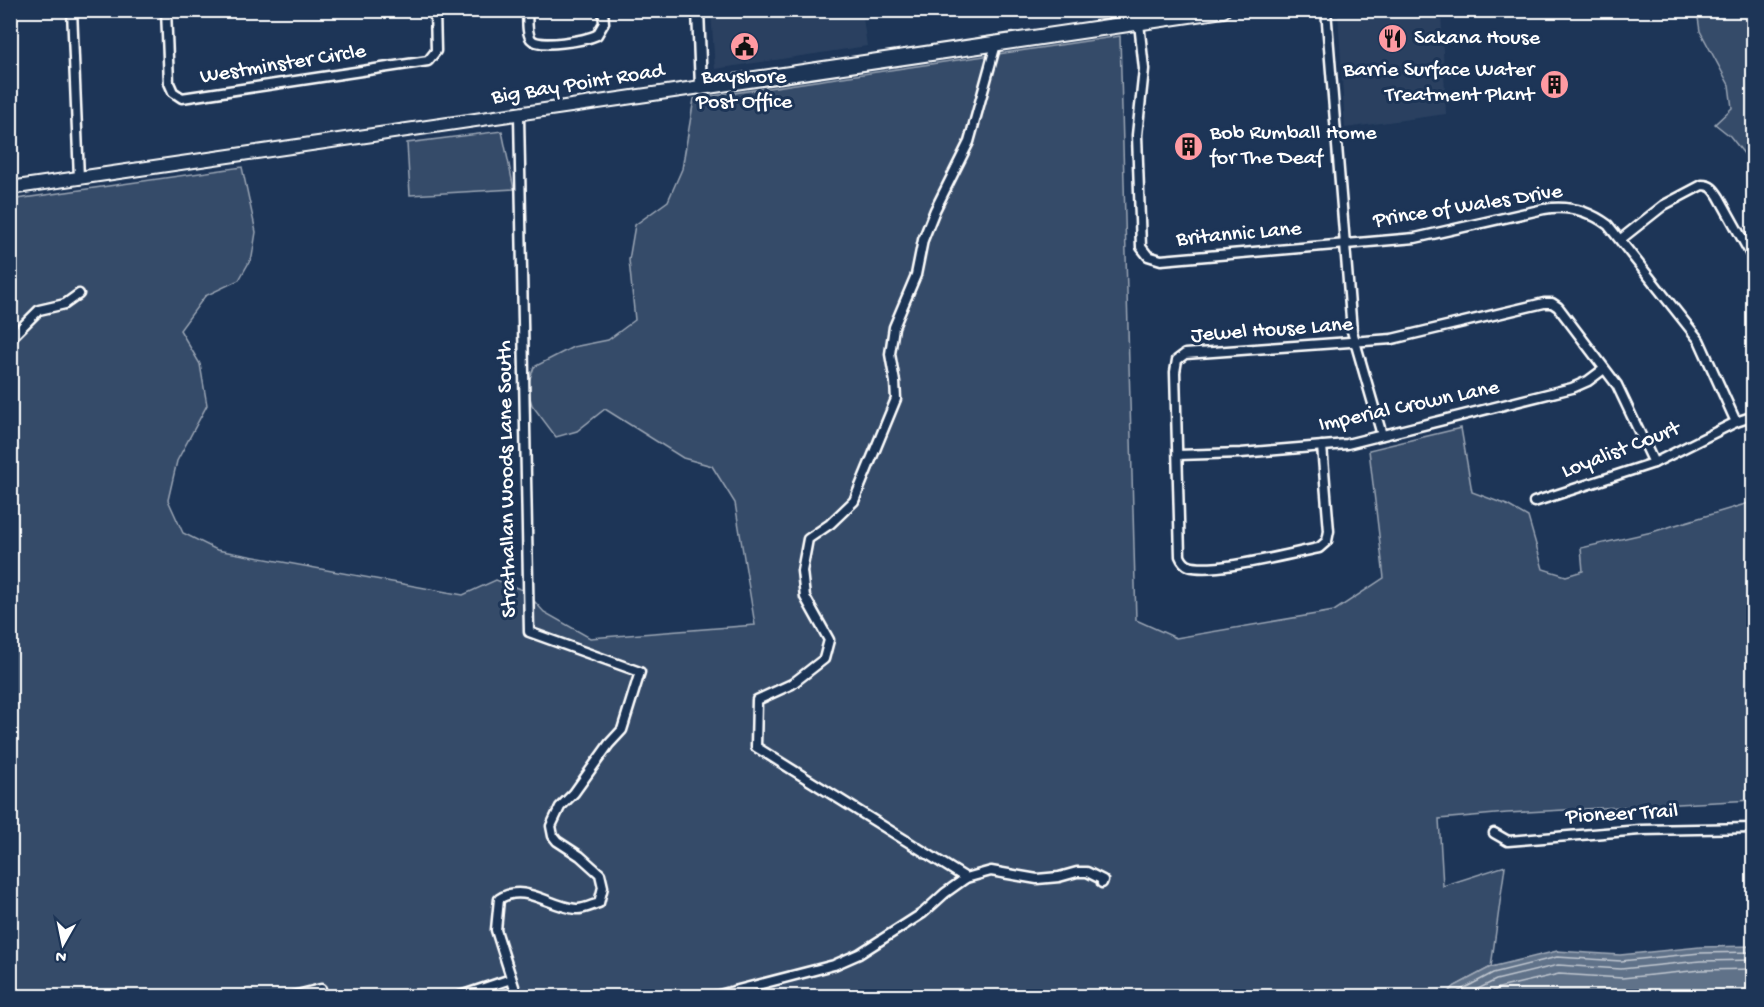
<svg xmlns="http://www.w3.org/2000/svg" width="1764" height="1007" font-family="'Gochi Hand',sans-serif">
	<style>
		.built { fill: #2a4161 }
		.green { fill: #364b69; stroke: #9aa5b4; stroke-width: 1.5 }
		.water { fill: #617289; stroke: #a0aab8; stroke-width: 1.5 }
		.lines { fill: none; stroke-linecap: round; stroke-linejoin: round }
		.shore { stroke: #c0c7d0; stroke-width: 1.5 }
		.minor-casing { stroke: #fff; stroke-width: 13 }
		.tertiary-casing { stroke: #fff; stroke-width: 15 }
		.secondary-casing { stroke: #fff; stroke-width: 16 }
		.primary-casing { stroke: #fff; stroke-width: 18 }
		.minor { stroke: #1d3557; stroke-width: 8 }
		.tertiary { stroke: #1d3557; stroke-width: 10 }
		.secondary { stroke: #1d3557; stroke-width: 12 }
		.primary { stroke: #1d3557; stroke-width: 14 }
		.labels { text-anchor: middle; dominant-baseline: central; stroke-width: 6; stroke-linejoin: round; paint-order: stroke }
		.poi-label { font-size: 22px; fill: #fff; stroke: #1d3557; text-anchor: start }
		.street-label { font-size: 22px; fill: #fff; stroke: #1d3557 }
	</style>
	<rect width="100%" height="100%" fill="#1d3557"/>
	<filter id="ink" filterUnits="userSpaceOnUse"><feTurbulence type="fractalNoise" baseFrequency=".0167" numOctaves="2"/><feDisplacementMap in="SourceGraphic" scale="12" xChannelSelector="R" yChannelSelector="G"/><feConvolveMatrix kernelMatrix="1 2 1 2 8 2 1 2 1" color-interpolation-filters="sRGB"/></filter>
	<g filter="url(#ink)">
		<!-- built -->
		<g class="built">
			<path d="M711,11H862L867,46L715,69Z"/>
			<path d="M1347,11H1441L1446,114L1345,128L1338,12Z"/>
		</g>
		<!-- green -->
		<g class="green">
			<path d="M1697,11H1753V165L1730,136L1715,124L1732,108L1729,85L1700,31Z"/>
			<path d="M1120,36L1136,620L1176,638L1334,611L1384,578L1369,450L1461,428L1472,492L1507,505L1528,517L1543,569L1566,576L1583,571L1581,548L1652,532L1752,502L1753,800L1507,813L1439,819L1443,886L1505,866L1491,967L1455,986L1444,996H11L10,200L242,167L256,232L252,257L239,280L205,296L180,330L200,364L207,405L177,461L168,500L183,533L217,550L463,595L496,580L525,591L544,612L590,638L755,625L735,503L712,466L683,458L605,409L577,431L556,437L532,405L527,387L534,367L573,347L608,340L635,320L629,260L635,225L668,201L682,169L694,99Z"/>
			<path d="M502,131L514,189L410,195L407,143Z"/>
		</g>
		<!-- water -->
		<path class="water" d="M1753,946V996H1444L1455,986L1491,967L1557,951L1620,955L1700,947Z"/>
		<g class="lines">
			<!-- shore -->
			<g class="shore">
				<path d="M1453,996L1459,991L1493,973L1557,957L1621,961L1700,953L1754,952"/>
				<path d="M1464,996L1496,980L1558,965L1621,969L1700,961L1754,960"/>
				<path d="M1484,996L1499,988L1559,974L1622,978L1701,970L1754,969"/>
			</g>
			<defs>
				<g id="minor">
					<path d="M72,10L79,178"/>
					<path d="M166,10L169,83L173,92L182,98L428,61L436,51L435,10"/>
					<path d="M527,10C528,19 526,32 531,39C539,49 586,40 597,35L604,23L603,10"/>
					<path d="M1326,10L1352,331L1382,435"/>
					<path d="M1139,23L1144,69L1137,135L1141,247L1148,256L1161,260L1415,238L1544,209C1568,205 1588,210 1608,225L1699,340L1736,422"/>
					<path d="M1621,239L1664,205L1702,185C1711,185 1714,189 1719,197L1754,260"/>
					<path d="M10,339L39,310L65,304L79,294"/>
					<path d="M1322,446L1329,531L1327,541L1319,548C1291,553 1213,574 1189,566C1184,564 1182,561 1180,556L1175,372L1177,360L1185,354L1392,339L1544,303H1552L1558,307L1617,385L1654,463"/>
					<path d="M1178,455L1241,453L1347,444L1572,388L1588,381L1604,369"/>
					<path d="M1534,502L1654,463L1736,422L1754,416"/>
					<path d="M1494,833L1508,841L1640,830L1754,828"/>
					<path d="M966,878L756,747L757,700L792,684L824,659L829,640L805,597L802,571L808,539L830,524L854,501L896,399L895,382L890,354L894,327L916,275L923,240L935,210L969,142L996,44"/>
					<path d="M293,996L321,989"/>
					<path d="M460,996L511,979"/>
					<path d="M517,996L496,930L499,899C524,882 550,907 576,909C583,910 592,905 599,903L603,887L600,874L580,856L557,841L553,836L551,826L560,807L574,793L609,744L622,730L640,672L529,632L519,115"/>
					<path d="M715,996L834,965L859,954L923,913L945,893L966,878L991,871L1037,879L1059,877L1077,872H1087L1103,880L1102,883"/>
				</g>
				<path id="tertiary" d="M698,10L701,87"/>
				<path id="secondary" d="M10,188L701,87"/>
				<path id="primary" d="M701,87L1223,10"/>
			</defs>
			<!-- minor casing -->
			<use href="#minor" class="minor-casing"/>
			<!-- tertiary casing -->
			<use href="#tertiary" class="tertiary-casing"/>
			<!-- secondary casing -->
			<use href="#secondary" class="secondary-casing"/>
			<!-- primary casing -->
			<use href="#primary" class="primary-casing"/>
			<!-- minor -->
			<use href="#minor" class="minor"/>
			<!-- tertiary -->
			<use href="#tertiary" class="tertiary"/>
			<!-- secondary -->
			<use href="#secondary" class="secondary"/>
			<!-- primary -->
			<use href="#primary" class="primary"/>
		</g>
	</g>
	<!-- icons -->
	<defs>
		<symbol id="restaurant-disc" viewBox="-11 -11 22 22"><circle r="9.5" fill="#ff9aa2" stroke="#1d3557"/><path d="M-5-6h1v4h1v-4h1v4h1v-4h1v5L-1.5 .5V6h-2V.5L-5-1ZM5-6V6H3V1.5H1.5Q1.5-4 5-6Z" fill="#111"/></symbol>
		<symbol id="civic-disc" viewBox="-11 -11 22 22"><circle r="9.5" fill="#ff9aa2" stroke="#1d3557"/><path d="M-.6-6.5H3V-4.5H.6V-3L4-1V1h2V6H-6V1h2V-1L-.6-3ZM-1.2 2.5V6h2.4V2.5Z" fill="#111"/></symbol>
		<symbol id="building-disc" viewBox="-11 -11 22 22"><circle r="9.5" fill="#ff9aa2" stroke="#1d3557"/><path d="M-4-6H4V6H1V3H-1V6H-4ZM-2.5-4.3h1.7v1.8h-1.7ZM.8-4.3h1.7v1.8H.8ZM-2.5-1h1.7V.8h-1.7ZM.8-1h1.7V.8H.8Z" fill="#111"/></symbol>
	</defs>
	<g fill-rule="evenodd">
		<use href="#restaurant-disc" x="1376" y="22" width="33" height="33"/>
		<use href="#civic-disc" x="728" y="30" width="33" height="33"/>
		<use href="#building-disc" x="1538" y="68" width="33" height="33"/>
		<use href="#building-disc" x="1172" y="130" width="33" height="33"/>
	</g>
	<g class="labels">
		<!-- poi labels -->
		<g class="poi-label">
			<text x="1414" y="39">Sakana House</text>
			<text x="1534" y="71" text-anchor="end">Barrie Surface Water<tspan x="1534" dy="25">Treatment Plant</tspan></text>
			<text x="744" y="78" text-anchor="middle">Bayshore<tspan x="744" dy="25">Post Office</tspan></text>
			<text x="1210" y="134">Bob Rumball Home<tspan x="1210" dy="25">for The Deaf</tspan></text>
		</g>
		<!-- street labels -->
		<g class="street-label">
			<text transform="translate(283 65) rotate(-9)">Westminster Circle</text>
			<text transform="translate(578 85) rotate(-9)">Big Bay Point Road</text>
			<text transform="translate(1468 207) rotate(-9)">Prince of Wales Drive</text>
			<text transform="translate(1239 235) rotate(-5)">Britannic Lane</text>
			<text transform="translate(1272 331) rotate(-4)">Jewel House Lane</text>
			<text transform="translate(1409 407) rotate(-12)">Imperial Crown Lane</text>
			<text transform="translate(1621 451) rotate(-21)">Loyalist Court</text>
			<text transform="translate(508 479) rotate(-91)">Strathallan Woods Lane South</text>
			<text transform="translate(1622 815) rotate(-3)">Pioneer Trail</text>
		</g>
	</g>
	<!-- margin -->
	<rect width="1764" height="1007" fill="none" stroke="#1d3557" stroke-width="36"/>
	<rect x="18" y="18" width="1728" height="971" fill="none" stroke="#fff" stroke-width="2" filter="url(#ink)"/>
	<!-- north arrow -->
	<g transform="translate(63 944) rotate(189)" stroke="#1d3557" stroke-width="4.5" paint-order="stroke">
	<path d="M0-4.5L10 22L0 15L-10 22Z" fill="#ffffff"/>
	<text y="-9" font-size="16" font-weight="bold" text-anchor="middle" fill="#ffffff">N</text>
	</g>
</svg>
